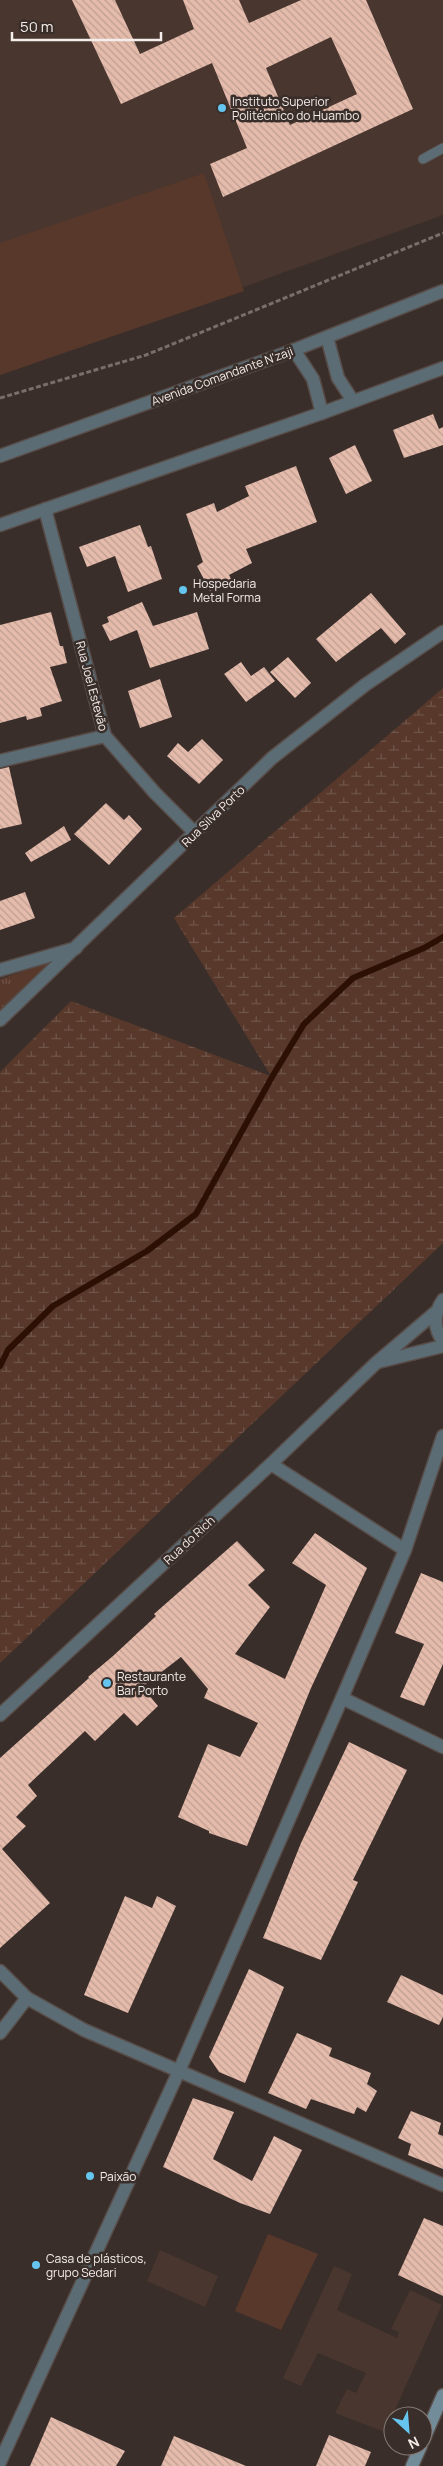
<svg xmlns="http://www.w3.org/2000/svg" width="443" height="2466" font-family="Manrope,sans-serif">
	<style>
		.built { fill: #48362f }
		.grass { fill: #57382b }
		.wetland { fill: url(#wetland-marsh) }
		.park { fill: url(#park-tufts) }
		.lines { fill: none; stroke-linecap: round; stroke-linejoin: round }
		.stream { stroke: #2d1004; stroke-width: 6 }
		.building { fill: url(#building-back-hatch); fill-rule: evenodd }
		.service-casing { stroke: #584d49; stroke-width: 11 }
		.minor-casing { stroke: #584d49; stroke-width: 15 }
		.tertiary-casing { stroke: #584d49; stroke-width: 15 }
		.secondary-casing { stroke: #584d49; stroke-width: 15 }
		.path { stroke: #796e6b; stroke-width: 3; stroke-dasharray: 5 2.5; stroke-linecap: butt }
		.service { stroke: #5b6c74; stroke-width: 9 }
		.minor { stroke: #5b6c74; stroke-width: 12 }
		.tertiary { stroke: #5b6c74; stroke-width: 12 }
		.secondary { stroke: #728c99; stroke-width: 12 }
		.poi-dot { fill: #65c5ef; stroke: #3a2e2a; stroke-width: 2 }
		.labels { text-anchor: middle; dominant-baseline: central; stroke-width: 5; stroke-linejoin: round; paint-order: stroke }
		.poi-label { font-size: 12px; fill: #f5edea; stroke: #3a2e2a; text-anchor: start }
		.street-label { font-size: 12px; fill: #f5edea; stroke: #3a2e2a }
	</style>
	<defs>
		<pattern id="wetland-marsh" width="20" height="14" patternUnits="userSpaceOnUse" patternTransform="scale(1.25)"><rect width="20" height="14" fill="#57382b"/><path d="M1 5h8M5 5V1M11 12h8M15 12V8" fill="none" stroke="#70554a"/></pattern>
		<pattern id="park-tufts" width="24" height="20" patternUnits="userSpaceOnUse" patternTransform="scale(1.25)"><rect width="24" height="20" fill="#57382b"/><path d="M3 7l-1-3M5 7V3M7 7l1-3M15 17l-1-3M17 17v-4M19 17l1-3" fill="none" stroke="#70554a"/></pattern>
		<pattern id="building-back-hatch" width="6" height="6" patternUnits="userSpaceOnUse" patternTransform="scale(1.25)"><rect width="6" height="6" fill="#e5bbab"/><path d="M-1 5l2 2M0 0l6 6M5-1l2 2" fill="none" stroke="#be9e92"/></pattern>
	</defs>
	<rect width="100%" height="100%" fill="#3a2e2a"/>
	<!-- built -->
	<g class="built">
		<path d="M0,0H443V215L0,375Z"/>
		<path d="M160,2250L218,2276L205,2307L147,2281Z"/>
		<path d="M334,2266L352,2274L337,2310L397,2338L399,2332L391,2329L410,2290L442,2305L385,2432L335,2413L347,2389L356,2393L366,2373L318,2353L301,2386L283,2378Z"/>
	</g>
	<!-- grass -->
	<g class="grass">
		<path d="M204,173L244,291L0,375V243Z"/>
		<path d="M268,2234L318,2254L281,2330L235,2311Z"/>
	</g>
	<!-- wetland -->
	<path class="wetland" d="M443,688V1243L0,1663V1072L71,1001L271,1076L174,918Z"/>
	<!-- park -->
	<path class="park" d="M49,963L0,1010V979Z"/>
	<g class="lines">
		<!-- stream -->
		<path class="stream" d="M0,1366L8,1350L53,1306L147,1251L196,1214L272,1077L304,1024L353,978L424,948L443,937"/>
	</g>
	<!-- building -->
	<g class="building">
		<path d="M72,0H115L140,54L194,29L183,0H239L249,23L301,0H366L413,109L223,197L210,164L247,148L212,63L121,104ZM331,37L357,94L290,125L266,68Z"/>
		<path d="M433,414L439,429L443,427V445L404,458L393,430Z"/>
		<path d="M355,445L372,481L346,494L329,458Z"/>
		<path d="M296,466L317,522L246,549L252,563L229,575L232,581L210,591L197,566L203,562L186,514L214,503L217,512L249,496L245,486Z"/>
		<path d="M140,525L148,547L151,546L162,579L128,592L115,556L87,567L79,547Z"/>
		<path d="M371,593L406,634L395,644L381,628L336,662L316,639Z"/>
		<path d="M142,602L153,626L197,612L209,649L150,668L137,630L110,641L102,625L109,622L107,617Z"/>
		<path d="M51,612L60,646H63L67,663L50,667L62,701L40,708L42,716L27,720L26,716L0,723V625Z"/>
		<path d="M288,657L311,683L295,698L270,672Z"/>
		<path d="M241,662L251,676L264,667L275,681L246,702L224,674Z"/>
		<path d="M160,679L172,717L140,728L128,691Z"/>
		<path d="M202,739L223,760L199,784L167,756L178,743L188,752Z"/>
		<path d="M9,767L22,824L0,829V769Z"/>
		<path d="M106,803L124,820L129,815L142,829L109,865L74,834Z"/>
		<path d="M64,826L71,840L31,862L25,853Z"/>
		<path d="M25,892L35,918L0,930V901Z"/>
		<path d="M315,1533L367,1568L311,1688L247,1846L209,1833V1831L178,1817L208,1744L240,1757L258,1723L204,1698L208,1689L181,1657L142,1687L158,1706L137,1726L124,1713L95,1741L85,1731L28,1785L37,1796L16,1817L26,1826L2,1849L50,1903L0,1948V1758L89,1678L88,1677L113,1656L156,1616L154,1614L237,1541L265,1570L248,1585L270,1607L235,1654L285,1679L326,1585L292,1563Z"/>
		<path d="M421,1573L443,1582V1664L424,1706L400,1697L424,1644L395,1633Z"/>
		<path d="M349,1742L407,1770L353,1880L358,1882L321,1960L263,1938L301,1843Z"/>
		<path d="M125,1896L152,1908L157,1896L176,1906L128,2013L84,1995Z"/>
		<path d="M249,1969L284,1987L245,2083L219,2072L209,2057Z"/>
		<path d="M401,1975L443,1995V2017L439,2025L387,2002Z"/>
		<path d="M297,2033L332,2048L329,2056L371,2073L367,2084L377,2091L366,2112L357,2107L354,2114L311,2099L306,2109L268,2093Z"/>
		<path d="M193,2098L234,2112L213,2159L252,2181L274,2136L302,2150L270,2214L240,2203L163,2167Z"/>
		<path d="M411,2111L441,2123L438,2134L443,2136V2169L408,2155L411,2144L398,2138Z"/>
		<path d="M424,2218L443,2226V2296L398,2275Z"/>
		<path d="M51,2417L125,2451L116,2466H30Z"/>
		<path d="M329,2435L371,2452L365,2466H316Z"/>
		<path d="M174,2436L246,2466H161Z"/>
	</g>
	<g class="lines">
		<defs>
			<path id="service" d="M423,159L443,148"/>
			<g id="minor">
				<path d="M45,509L105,736L155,793L195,833"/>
				<path d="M0,761L105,736"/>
				<path d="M0,970L76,948"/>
				<path d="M0,1020L272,758L365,685L443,632"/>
				<path d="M378,1362L443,1346"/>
				<path d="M271,1464L405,1550"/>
				<path d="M342,1698L443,1747"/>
				<path d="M0,1715L271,1464L376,1363L437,1311"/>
				<path d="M0,1971L27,1998L84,2030L443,2185"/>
				<path d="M0,2033L27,1998"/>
			</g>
			<g id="tertiary">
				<path d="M327,337L338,378L353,401"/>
				<path d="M294,350L313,379L322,413"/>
				<path d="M0,456L294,350L443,291"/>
				<path d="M0,525L322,413L443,368"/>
				<path d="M443,1300C434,1313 433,1328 443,1341"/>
				<path d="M0,2462L179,2071L342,1698L405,1550L443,1436"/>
			</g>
			<g id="secondary">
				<path d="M423,2441L443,2395"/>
				<path d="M412,2466L421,2446"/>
			</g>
		</defs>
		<!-- service casing -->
		<use href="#service" class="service-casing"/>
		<!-- minor casing -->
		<use href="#minor" class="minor-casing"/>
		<!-- tertiary casing -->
		<use href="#tertiary" class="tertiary-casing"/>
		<!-- secondary casing -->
		<use href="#secondary" class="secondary-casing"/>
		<!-- path -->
		<path class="path" d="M0,398L146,355L443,233"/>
		<!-- service -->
		<use href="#service" class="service"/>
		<!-- minor -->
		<use href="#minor" class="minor"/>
		<!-- tertiary -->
		<use href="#tertiary" class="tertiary"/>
		<!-- secondary -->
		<use href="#secondary" class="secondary"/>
	</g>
	<!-- markers -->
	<g class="poi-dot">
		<circle cx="222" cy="108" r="5"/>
		<circle cx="183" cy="590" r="5"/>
		<circle cx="107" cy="1683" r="5"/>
		<circle cx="90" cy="2176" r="5"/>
		<circle cx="36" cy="2265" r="5"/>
	</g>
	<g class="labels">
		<!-- poi labels -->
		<g class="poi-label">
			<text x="232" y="101">Instituto Superior<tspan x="232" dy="14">Politécnico do Huambo</tspan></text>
			<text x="193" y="583">Hospedaria<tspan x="193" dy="14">Metal Forma</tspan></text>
			<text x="117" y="1676">Restaurante<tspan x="117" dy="14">Bar Porto</tspan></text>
			<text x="100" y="2176">Paixão</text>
			<text x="46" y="2258">Casa de plásticos,<tspan x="46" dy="14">grupo Sedari</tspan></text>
		</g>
		<!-- street labels -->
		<g class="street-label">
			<text transform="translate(222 376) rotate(-20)">Avenida Comandante N'zaji</text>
			<text transform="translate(92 686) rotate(75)">Rua Joel Estevão</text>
			<text transform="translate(213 816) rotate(-44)">Rua Silva Porto</text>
			<text transform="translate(189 1540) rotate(-43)">Rua do Rich</text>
		</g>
	</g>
	<!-- north arrow -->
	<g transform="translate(408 2431) rotate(154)"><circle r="24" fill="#3a2e2a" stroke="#857a77"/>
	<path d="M0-4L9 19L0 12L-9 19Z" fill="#65c5ef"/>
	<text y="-8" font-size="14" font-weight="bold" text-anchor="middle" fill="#f5edea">N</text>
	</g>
	<!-- scale -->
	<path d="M12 32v8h149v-8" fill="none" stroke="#f5edea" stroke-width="2.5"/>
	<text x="20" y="32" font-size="15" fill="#f5edea" stroke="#3a2e2a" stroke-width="4" paint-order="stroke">50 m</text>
</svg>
